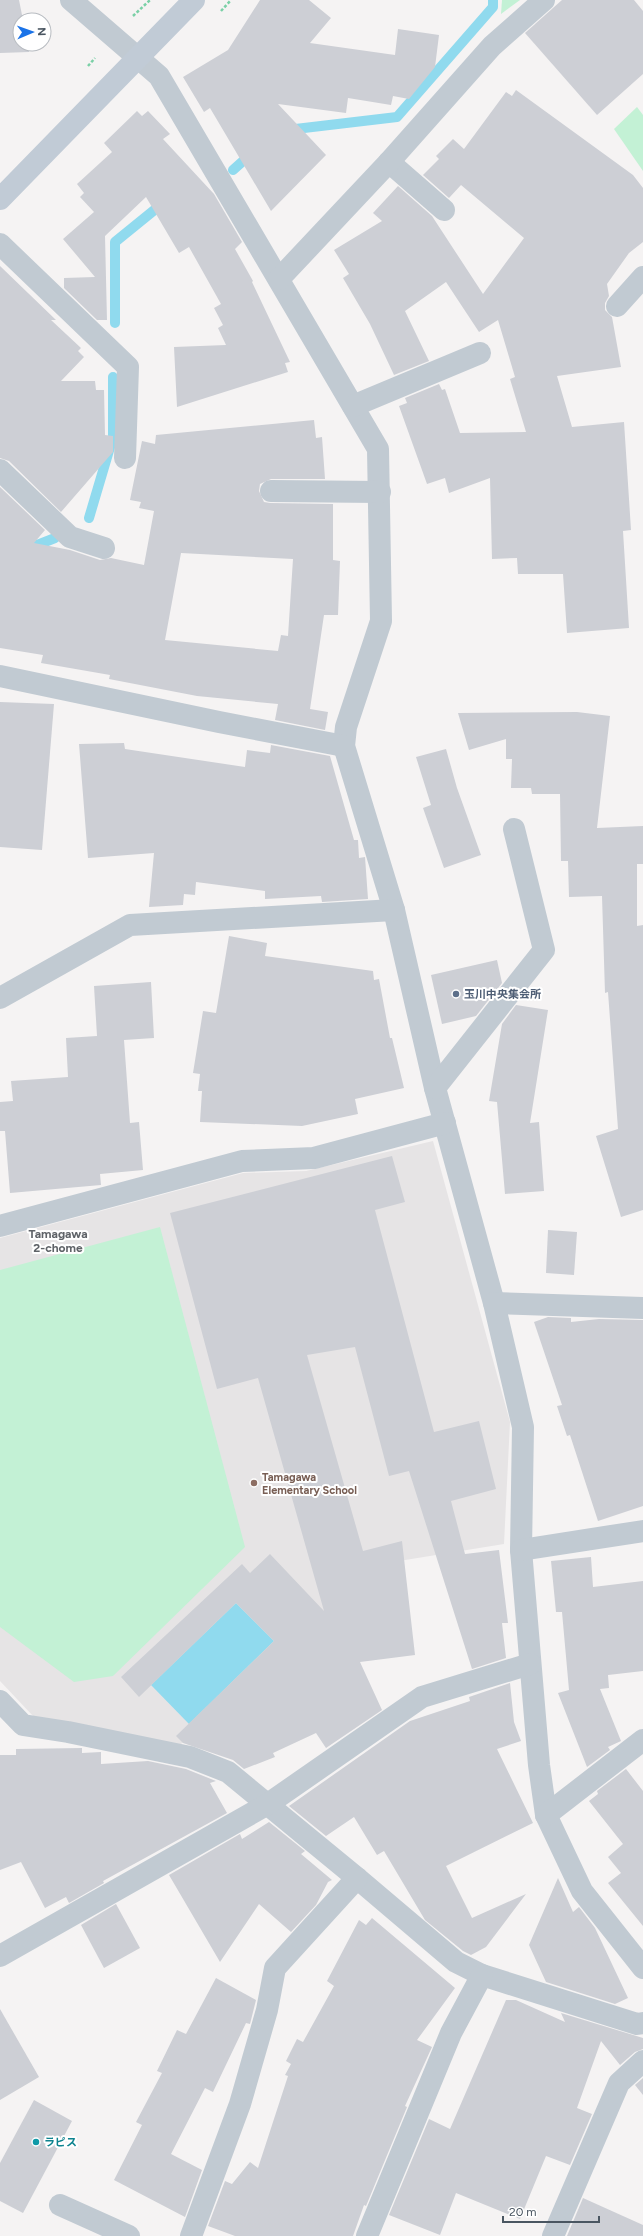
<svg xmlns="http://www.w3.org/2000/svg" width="643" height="2236" font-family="Figtree,'Noto Sans JP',sans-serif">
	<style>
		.education { fill: #e6e4e5 }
		.green { fill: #c3f1d5 }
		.water { fill: #90daee }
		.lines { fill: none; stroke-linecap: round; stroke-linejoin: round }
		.stream { stroke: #90daee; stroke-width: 10 }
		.building { fill: #cdcfd5; fill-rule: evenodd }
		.path { stroke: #7ad0a6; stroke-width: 2.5; stroke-dasharray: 3 2; stroke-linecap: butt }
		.street { stroke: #c1cad2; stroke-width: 22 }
		.secondary { stroke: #c1cbd6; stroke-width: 22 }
		.service-dot { fill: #5c6f8a; stroke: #fff; stroke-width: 1.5 }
		.education-dot { fill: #8d6e63; stroke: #fff; stroke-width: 1.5 }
		.culture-dot { fill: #0f9aa8; stroke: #fff; stroke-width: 1.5 }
		.labels { text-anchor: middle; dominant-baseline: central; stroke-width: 4; stroke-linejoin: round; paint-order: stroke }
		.service-label { font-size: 11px; font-weight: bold; fill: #4e5e75; stroke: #fff; text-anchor: start }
		.education-label { font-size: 11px; font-weight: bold; fill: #785e54; stroke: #fff; text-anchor: start }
		.culture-label { font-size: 11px; font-weight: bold; fill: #0d838f; stroke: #fff; text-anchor: start }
		.neighbourhood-label { font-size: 12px; font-weight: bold; fill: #5f6368; stroke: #fff }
	</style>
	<rect width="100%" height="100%" fill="#f5f3f3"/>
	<!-- education -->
	<path class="education" d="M433,1141L510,1422L504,1544L399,1561L295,1641L180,1745L33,1716L0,1681V1238L243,1173L306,1171Z"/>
	<!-- green -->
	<g class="green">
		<path d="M502,0H520L501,14Z"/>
		<path d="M637,107L643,115V171L614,129Z"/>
		<path d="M160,1227L245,1547L113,1676L74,1682L0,1627V1270Z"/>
	</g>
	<!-- water -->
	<path class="water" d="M236,1603L274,1641L189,1724L151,1685Z"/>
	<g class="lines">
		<!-- stream -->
		<g class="stream">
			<path d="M287,130L397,117L493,7V0"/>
			<path d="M233,170L252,153"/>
			<path d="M115,323V242L163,203"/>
			<path d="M89,518L113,437V377"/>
			<path d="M27,549L55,538"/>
		</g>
	</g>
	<!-- building -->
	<g class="building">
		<path d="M0,0H19L23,20H20V44H28L29,52L0,53Z"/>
		<path d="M260,0H309L331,18L310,43L395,55L398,29L439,35L435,67L409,99L393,96L391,105L348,98L346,113L278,104L326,155L271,211L210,108L204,112L183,77L228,50Z"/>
		<path d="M562,0H634L643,11V74L597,115L525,33Z"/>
		<path d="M516,90L633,175L643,188V242L629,253L607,284L609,296L605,303V310L612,317L621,367L557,376L572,427L624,422L631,530L623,531L629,628L567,633L563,574H518L517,558L492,559L490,478L449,493L445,478L427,484L399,406L407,403L405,398L439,384L442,390L445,389L460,433L526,432L510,379L515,377L498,320L479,332L446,282L405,311L429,361L394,375L370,324L343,278L349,274L334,250L382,221L373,213L398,186L432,216L483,294L524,238L461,185L449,198L423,175L439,159L436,156L453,139L464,149L506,92L512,96Z"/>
		<path d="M137,111L142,116L148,111L170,134L163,139L214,194L242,242L235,249L253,281L252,282L290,362L285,363L288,372L177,407L174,347L226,345L218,328L223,325L214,308L221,304L189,247L179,253L146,197L105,236L107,320H97L64,288V278L95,277L63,239L94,212L80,197L84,193L77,184L112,152L104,143Z"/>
		<path d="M0,266L56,320H51L81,348L78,351L84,357L61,381H95L96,390H104L105,435L113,436V452L61,512L9,461L0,458Z"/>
		<path d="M314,420L316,438L322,437L325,479H271L260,484L259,491L264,502L270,503L333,504V560L340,561L338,615H324L310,709L328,712L325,730L275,720L278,704L197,696L109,679L110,675L41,663L43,655L0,648V487L45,530L34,543L70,550L100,560L111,558L144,565L154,511L139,508L141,502L130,500L142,441L155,444L156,435ZM181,553L293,559L288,636L281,635L278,651L165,640Z"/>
		<path d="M0,702L54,704L42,850L0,847Z"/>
		<path d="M577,712L610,716L597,828L643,826V864H637V926L643,925V1210L621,1217L596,1136L618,1129L608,992L605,993L602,896L569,897L568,861H561L560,794H532L531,788H511L512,759H506V739L469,750L458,713Z"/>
		<path d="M124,743L125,749L245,767L247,750L270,753L271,745L330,756L354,840H358L359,858L365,857L368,899L322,902L321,896L265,899V891L196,882L195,895L184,894L183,905L149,907L154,853L88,858L79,744Z"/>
		<path d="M446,749L457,788L481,855L444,868L423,808L431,805L416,757Z"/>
		<path d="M229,936L267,943L265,956L373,971L374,980L379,979L390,1038H392L404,1088L355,1099L358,1114L302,1126L200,1122L202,1091H198L200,1074L193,1073L203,1011L216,1013Z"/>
		<path d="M497,960L502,983L476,1016L442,1024L431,975Z"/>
		<path d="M151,982L154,1038L124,1040L130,1123L139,1122L143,1170L100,1174L101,1185L10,1193L5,1131H0V1102L13,1101L11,1081L68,1077L66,1038L97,1036L94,986Z"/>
		<path d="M516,1005L548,1010L530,1123L539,1122L544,1191L505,1194L497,1102L489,1101L502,1024Z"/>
		<path d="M392,1156L405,1202L375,1210L434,1432L479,1421L496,1489L451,1501L465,1554L499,1550L508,1623H502L506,1658L472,1669L409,1471L389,1476L355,1347L307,1355L363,1551L402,1541L415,1655L360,1662L382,1710L326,1748L316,1733L273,1753L275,1757L244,1769L233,1760L183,1743L176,1736L274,1641L236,1603L139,1697L121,1677L242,1564L250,1573L270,1554L324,1611L258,1378L217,1389L170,1213Z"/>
		<path d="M548,1230L577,1232L574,1275L546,1273Z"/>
		<path d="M548,1317L571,1318V1322L599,1319L643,1320V1506L598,1521L570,1435L567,1436L557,1406L562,1405L534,1322Z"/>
		<path d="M591,1557L593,1587L643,1581V1671L608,1675L609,1688L600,1689L621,1741L608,1747L610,1750L587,1767L558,1693L569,1690L562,1612H556L551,1561Z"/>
		<path d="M510,1683L514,1722L521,1741L497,1749L533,1823L446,1866L472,1918L526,1894L486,1947L471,1955L463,1951L425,1920L384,1851L377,1855L354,1817L326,1836L289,1806L410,1721L470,1701L469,1697Z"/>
		<path d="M82,1748V1753L101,1752V1764L148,1761L186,1769L216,1781L210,1783L227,1813L103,1881L104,1883L69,1903L66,1897L45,1908L21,1862L0,1870V1755H16V1749Z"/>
		<path d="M626,1769L643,1791V1926L608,1883L621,1873L608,1857L623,1844L589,1801L598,1794L597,1791Z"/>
		<path d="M269,1822L305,1851L301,1854L332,1880L328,1882L316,1905L291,1932L259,1904L220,1962L169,1875L240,1834L242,1839Z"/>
		<path d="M558,1878L573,1912L579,1907L595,1928L628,1998L615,2004L546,1982L529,1945Z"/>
		<path d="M116,1904L140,1948L104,1968L81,1925Z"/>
		<path d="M372,1918L455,1988L417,2040L432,2047L405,2106L407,2107L366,2206L364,2205L353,2236H235L208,2226L225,2181L232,2184L250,2162L258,2168L288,2076L285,2075L291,2064L286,2061L297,2039L303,2042L334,1986L327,1981L359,1920L366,1925Z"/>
		<path d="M216,1978L256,2000L250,2024L246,2023L213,2092L205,2088L171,2154L202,2170L185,2217L114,2180L142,2125L136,2122L162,2073L157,2071L177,2030L186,2034Z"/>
		<path d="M506,2000H516L565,2022L561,2013L643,2038V2049L635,2052L620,2065L601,2041L577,2108L592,2114L570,2165L546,2156L520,2219L456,2193L440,2235L389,2215L429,2119L450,2129Z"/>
		<path d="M0,2009L39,2077L0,2100Z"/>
		<path d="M643,2078V2095L635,2085Z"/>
		<path d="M34,2100L72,2121L23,2213L0,2201V2163Z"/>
		<path d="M583,2198L643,2225V2236H567Z"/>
	</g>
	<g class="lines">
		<!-- path -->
		<g class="path">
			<path d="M221,11L231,0"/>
			<path d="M133,16L150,0"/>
			<path d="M88,66L95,58"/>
		</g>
		<!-- street -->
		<g class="street">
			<path d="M71,0L159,76L378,449L381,621L346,727L344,746L394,910L435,1088L494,1303L523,1427L521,1550L539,1765L546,1815L582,1891L643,1968"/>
			<path d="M389,162L444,210"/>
			<path d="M0,244L128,367L125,458"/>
			<path d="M279,279L389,162L492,46L544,0"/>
			<path d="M617,306L643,277"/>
			<path d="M353,406L480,353"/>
			<path d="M0,470L70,537L104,548"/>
			<path d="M271,491L380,492"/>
			<path d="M0,676L219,722L344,746"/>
			<path d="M0,998L130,925L394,910"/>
			<path d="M435,1088L544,950L514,829"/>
			<path d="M0,1226L242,1161L314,1158L445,1123"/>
			<path d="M494,1303L643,1308"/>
			<path d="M521,1550L643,1531"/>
			<path d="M0,1701L23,1725L68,1732L190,1757L228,1772L357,1878L456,1962L482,1975L637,2024L643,2023"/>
			<path d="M546,1815L643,1740"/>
			<path d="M0,1956L268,1804L422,1697L530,1664"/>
			<path d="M60,2205L129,2236"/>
			<path d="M191,2236L240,2104L267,2010L275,1968L357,1878"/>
			<path d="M367,2236L451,2033L482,1975"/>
			<path d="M553,2236L619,2083L643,2061"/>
		</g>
		<!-- secondary -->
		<path class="secondary" d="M0,199L194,0"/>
	</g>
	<!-- markers -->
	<circle class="service-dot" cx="456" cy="994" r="4"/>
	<circle class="education-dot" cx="254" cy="1483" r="4"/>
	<circle class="culture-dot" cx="36" cy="2142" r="4"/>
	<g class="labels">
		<!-- service labels -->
		<g class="service-label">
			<text x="464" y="994">玉川中央集会所</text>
		</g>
		<!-- education labels -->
		<g class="education-label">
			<text x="262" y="1477">Tamagawa<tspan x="262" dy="13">Elementary School</tspan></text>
		</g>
		<!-- culture labels -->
		<g class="culture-label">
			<text x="44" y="2142">ラピス</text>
		</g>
		<!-- neighbourhood labels -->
		<g class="neighbourhood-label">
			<text x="58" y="1234">Tamagawa<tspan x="58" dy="14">2-chome</tspan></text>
		</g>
	</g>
	<!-- north arrow -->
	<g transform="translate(32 32) rotate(88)"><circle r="19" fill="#ffffff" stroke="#b7bbc0"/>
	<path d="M0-3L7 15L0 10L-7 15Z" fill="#1a73e8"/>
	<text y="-6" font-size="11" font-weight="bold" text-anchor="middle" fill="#4a5661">N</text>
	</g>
	<!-- scale -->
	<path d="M503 2216v6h96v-6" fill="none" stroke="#4a5661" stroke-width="2"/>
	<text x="509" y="2216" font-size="12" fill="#4a5661" stroke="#ffffff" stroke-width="3" paint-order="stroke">20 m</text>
</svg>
